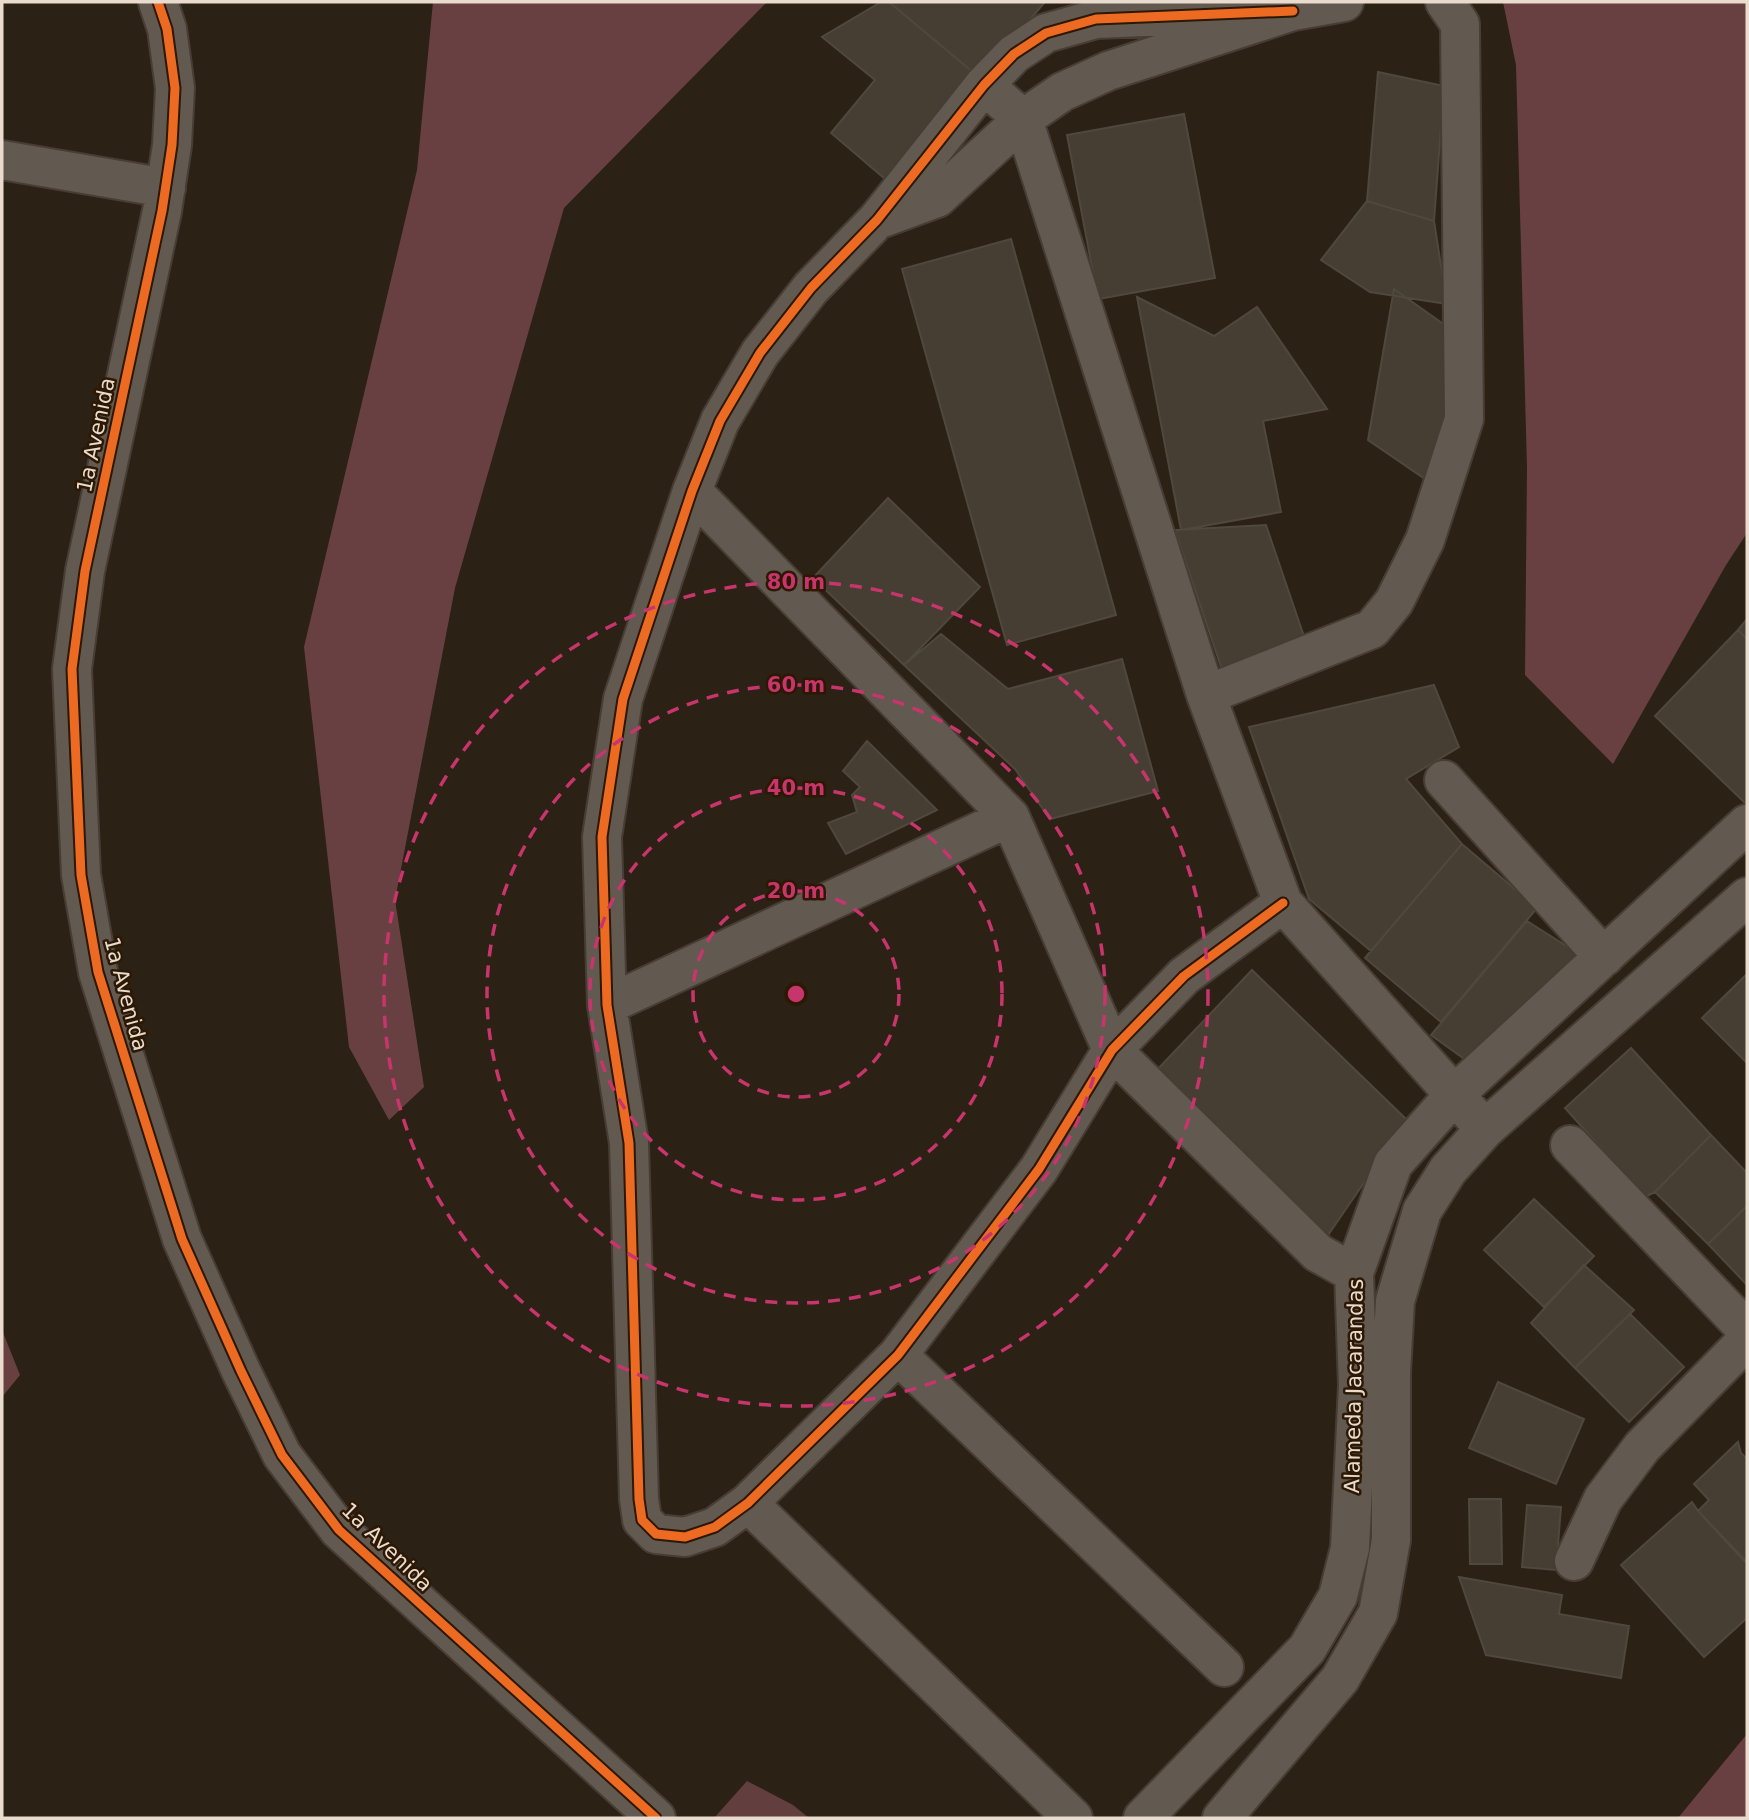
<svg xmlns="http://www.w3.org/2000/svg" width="1749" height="1820" font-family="'DejaVu Sans',sans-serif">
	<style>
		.green { fill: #623e3f }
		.forest { fill: #694042 }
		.building { fill: #463e33; stroke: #4f483c; stroke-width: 2 }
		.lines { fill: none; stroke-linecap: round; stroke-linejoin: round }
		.minor-casing { stroke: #473d34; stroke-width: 42 }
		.minor { stroke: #625950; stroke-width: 38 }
		.cycleway-casing { stroke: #2c1803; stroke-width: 13 }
		.cycleway { stroke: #ed6a23; stroke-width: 9 }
		.ring { fill: none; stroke: #c8356c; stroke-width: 3.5; stroke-dasharray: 12 9 }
		.labels { text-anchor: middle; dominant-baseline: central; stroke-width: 5; stroke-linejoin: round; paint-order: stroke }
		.street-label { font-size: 21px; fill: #e9dbce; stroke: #2c1803 }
		.centre { fill: #c8356c; stroke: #2c1803; stroke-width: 3.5 }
		.ring-label { font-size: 21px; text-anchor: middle; font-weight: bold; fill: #c8356c; stroke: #2c1803; stroke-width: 5; stroke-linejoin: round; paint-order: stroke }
	</style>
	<rect width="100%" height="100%" fill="#2c2115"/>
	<!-- green -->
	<path class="green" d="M747 1781 793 1805 809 1818H714Z"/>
	<!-- forest -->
	<path class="forest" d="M433 2H767L564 208 455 588 395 900 424 1087 389 1120 349 1047 304 647 417 170Z
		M1503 2H1747V533L1726 565 1613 764 1525 675 1527 468 1516 65Z
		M2 1330 20 1375 2 1397Z
		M1747 1734V1818H1678Z"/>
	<!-- building -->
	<path class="building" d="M881 2H889L980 78 891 184 831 133 875 80 822 37Z
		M889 2H1045L980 78Z
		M1378 72 1444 86 1434 221 1367 201Z
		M1184 114 1215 278 1098 299 1067 135Z
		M1367 201 1434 221 1447 304 1370 292 1321 260Z
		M1011 239 1116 615 1007 645 902 269Z
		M1394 289 1463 338 1428 481 1368 440Z
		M1137 297 1214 336 1257 307 1327 409 1263 421 1281 512 1181 530Z
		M888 498 980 587 904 665 813 578Z
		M1266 525 1310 654 1221 667 1175 530Z
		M1747 619V639L1738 630Z
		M1738 630 1747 639V805L1655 716Z
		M941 634 1008 689 1122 659 1158 791 1050 819 1015 769 904 665Z
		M1434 685 1459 747 1406 779 1462 844 1371 951 1309 899 1249 727Z
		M867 741 937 810 846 854 828 823 857 812 852 795 860 787 843 771Z
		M1462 844 1537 908 1441 1022 1365 958Z
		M1527 921 1579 954 1474 1066 1431 1035Z
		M1252 970 1407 1120 1322 1244 1154 1073Z
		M1747 974V1063L1702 1018Z
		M1631 1048 1711 1135 1655 1192 1645 1197 1565 1108Z
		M1711 1135 1747 1173V1206L1708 1244 1655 1192Z
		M1534 1199 1594 1256 1544 1307 1484 1250Z
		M1747 1206V1285L1708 1244Z
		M1584 1265 1634 1310 1575 1368 1531 1323Z
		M1630 1314 1684 1367 1629 1422 1575 1368Z
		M1498 1382 1584 1419 1556 1484 1469 1448Z
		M1738 1442 1741 1453 1747 1459V1562L1698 1511 1709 1500 1694 1484Z
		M1469 1499H1501L1502 1564H1470Z
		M1692 1502 1698 1511 1747 1564V1618L1704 1657 1621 1565Z
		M1527 1505 1561 1507 1556 1570 1522 1567Z
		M1459 1577 1562 1595 1559 1614 1629 1626 1621 1678 1486 1655Z"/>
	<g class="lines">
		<defs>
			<path id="minor" d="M158 2 167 29 175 88 172 145 162 211 85 571 72 669 81 875 98 972 182 1239 241 1371 282 1455 339 1530 656 1818
				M984 85 1023 119 1206 695 1283 903 1485 1129
				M2 160 166 188
				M877 220 937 198 1023 119 1062 92 1108 71 1293 11 1344 2
				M692 491 1010 817 1112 1050 1318 1253 1354 1273
				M1206 695 1372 629 1394 602 1425 540 1464 419 1460 24 1445 2
				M1444 780 1604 957
				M1283 903 1184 976 1112 1050 1039 1169 898 1355 748 1503 715 1527 685 1537 656 1534 642 1520 639 1499 629 1143 607 1005 602 837 623 699 692 491 720 421 760 353 811 288 877 220 984 85 1014 54 1046 33 1096 19 1293 11
				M607 1005 1010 817
				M1570 1145 1747 1330
				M898 1355 1224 1667
				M748 1503 1073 1818
				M1574 1561 1603 1499 1642 1447 1747 1340
				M1143 1818 1307 1649 1338 1596 1350 1548 1358 1385 1354 1273 1393 1164 1455 1094 1747 824
				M1222 1818 1340 1679 1378 1613 1391 1540V1373L1395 1301 1422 1211 1448 1170 1485 1129 1747 897"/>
		</defs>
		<!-- minor casing -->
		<use href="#minor" class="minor-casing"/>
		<!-- minor -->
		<use href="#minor" class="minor"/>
		<defs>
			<path id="cycleway" d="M158 2 167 29 175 88 172 145 162 211 85 571 72 669 81 875 98 972 182 1239 241 1371 282 1455 339 1530 656 1818
				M1283 903 1184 976 1112 1050 1039 1169 898 1355 748 1503 715 1527 685 1537 656 1534 642 1520 639 1499 629 1143 607 1005 602 837 623 699 692 491 720 421 760 353 811 288 877 220 984 85 1014 54 1046 33 1096 19 1293 11"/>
		</defs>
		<!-- cycleway casing -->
		<use href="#cycleway" class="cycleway-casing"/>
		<!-- cycleway -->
		<use href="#cycleway" class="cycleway"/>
	</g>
	<!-- distance rings -->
	<g class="ring">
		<circle cx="796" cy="994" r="103"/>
		<circle cx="796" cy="994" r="206"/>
		<circle cx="796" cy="994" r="309"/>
		<circle cx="796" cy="994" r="412"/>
	</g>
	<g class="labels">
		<!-- street labels -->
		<g class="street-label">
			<text transform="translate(96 435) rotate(-78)">1a Avenida</text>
			<text transform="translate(126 994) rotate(75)">1a Avenida</text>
			<text transform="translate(1354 1386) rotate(-89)">Alameda Jacarandas</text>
			<text transform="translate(387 1547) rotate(44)">1a Avenida</text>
		</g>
	</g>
	<circle cx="796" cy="994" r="10" class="centre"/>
	<g class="ring-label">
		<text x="796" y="589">80 m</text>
		<text x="796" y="692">60 m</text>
		<text x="796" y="795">40 m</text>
		<text x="796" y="898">20 m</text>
	</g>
	<!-- border -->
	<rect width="1749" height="1820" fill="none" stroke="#e9dbce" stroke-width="7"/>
</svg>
